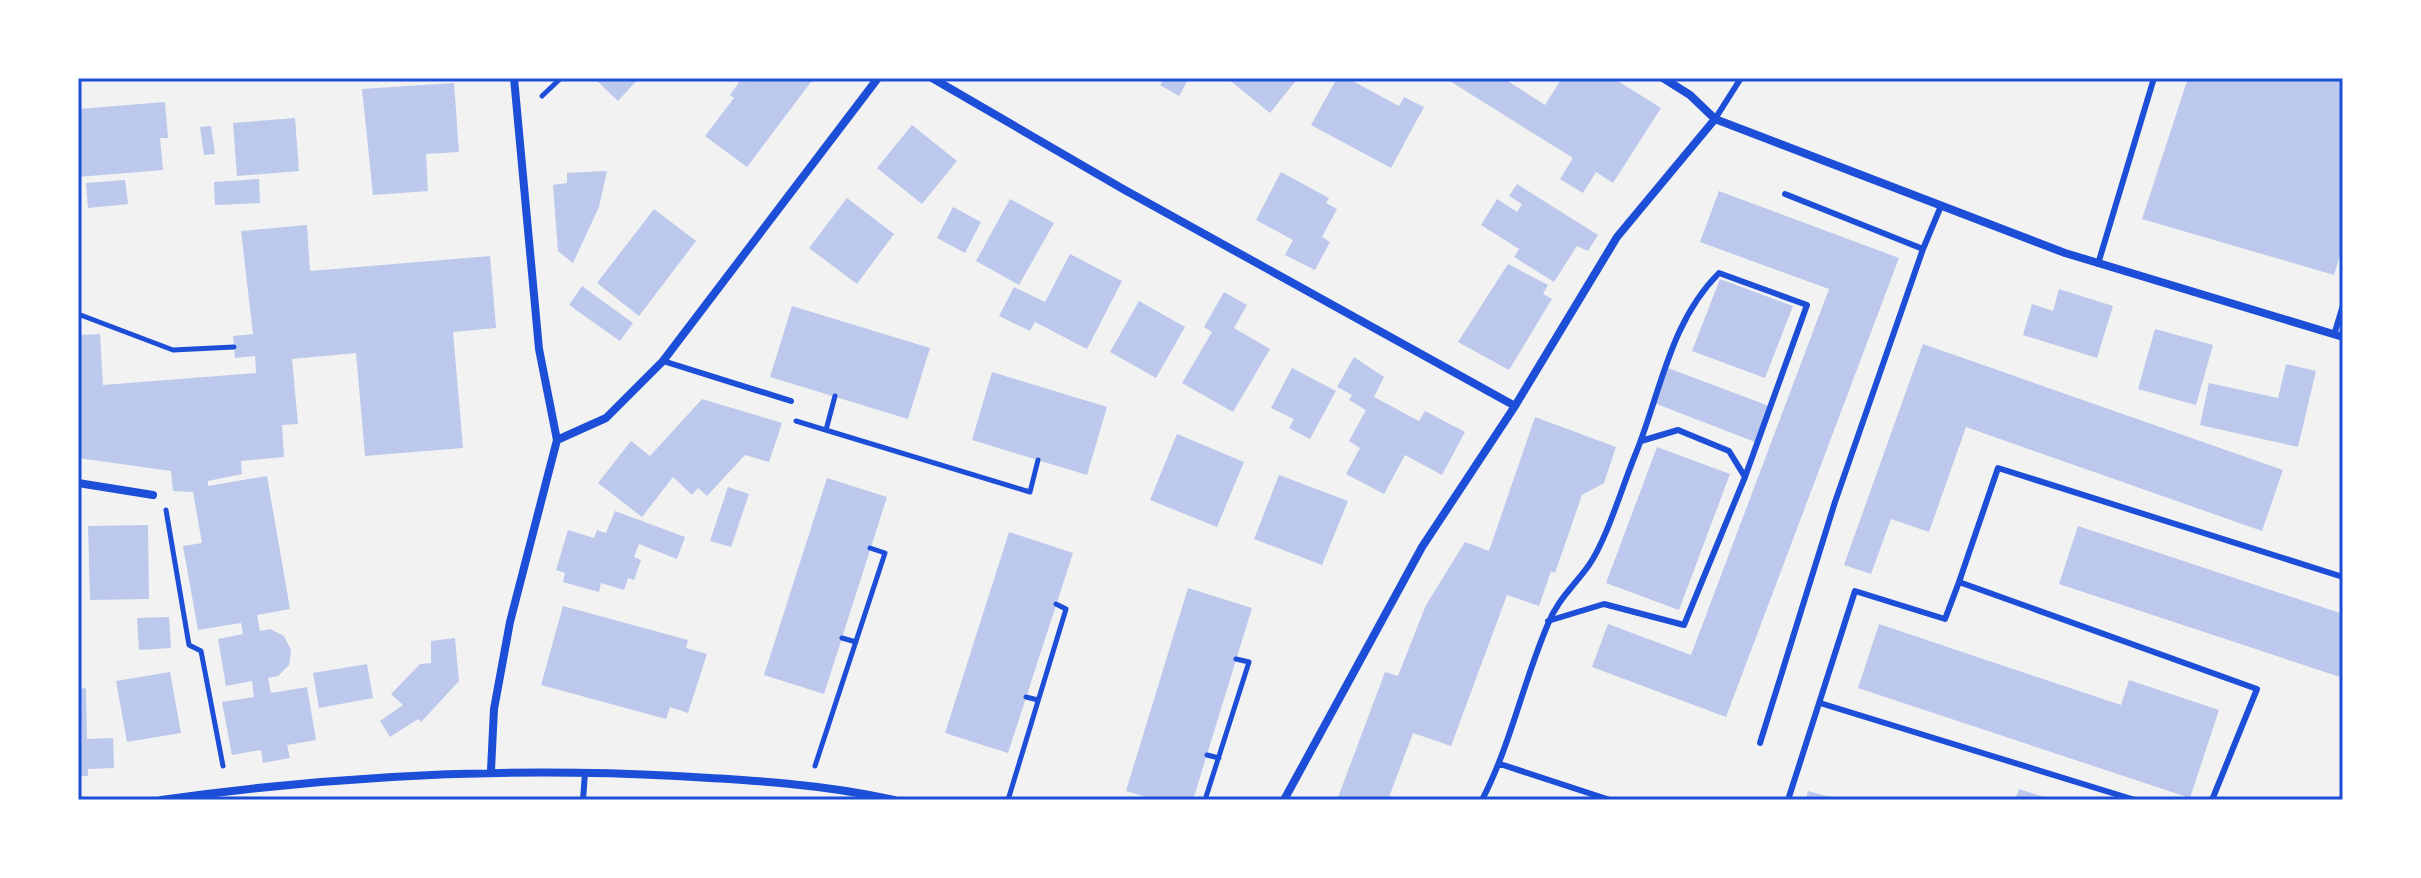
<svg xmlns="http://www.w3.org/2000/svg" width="2421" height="878" font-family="Ubuntu,sans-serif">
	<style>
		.building { fill: #bdc9ec }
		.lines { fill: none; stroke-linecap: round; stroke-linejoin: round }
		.path { stroke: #1d4ed8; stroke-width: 5 }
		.service { stroke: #1d4ed8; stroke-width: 6 }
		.minor { stroke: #1d4ed8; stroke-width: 8 }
		.neatline { fill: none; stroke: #1d4ed8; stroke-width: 3 }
	</style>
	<rect width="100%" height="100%" fill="#f2f2f2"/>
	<!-- building -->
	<path class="building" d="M594 78H639L618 101Z
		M742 78 747 82 750 78H814L747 167 705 136 734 98 730 95Z
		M1165 78H1183L1188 80 1179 96 1160 85Z
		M1227 78H1298L1270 113Z
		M1337 78H1347L1399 106 1404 97 1424 107 1391 168 1311 125Z
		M1445 78H1503L1545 105 1562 78H1613L1661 108 1613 183 1596 172 1583 193 1560 179 1573 158Z
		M2188 78H2343V245L2334 275 2142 219Z
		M454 83 459 152 426 154 428 191 373 195 362 89Z
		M165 102 168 138H160L163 170 78 177V109Z
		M295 118 299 171 237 176 233 123Z
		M912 125 957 161 922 204 877 168Z
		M211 126 215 154 204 155 200 127Z
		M607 171 599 207 573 263 558 251 553 185 567 183V173Z
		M1281 172 1329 198 1326 203 1337 209 1322 237 1330 242 1315 270 1285 255 1293 240 1256 220Z
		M259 179 260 203 215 205 214 182Z
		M125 180 128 204 88 208 86 183Z
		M1517 184 1598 235 1588 251 1577 246 1554 282 1514 257 1519 249 1481 225 1497 199 1517 212 1522 204 1509 196Z
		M1719 191 1899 258 1726 717 1592 667 1608 624 1691 655 1829 289 1700 242Z
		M847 198 894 234 857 284 809 248Z
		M1010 199 1054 223 1019 285 976 261Z
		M953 207 981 222 965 253 937 238Z
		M654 209 696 241 639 316 597 283Z
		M307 225 310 271 490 256 496 328 453 332 463 448 365 456 356 353 292 359 298 424 282 425 284 457 241 461 242 474 208 481V486L267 476 290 609 257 615 260 631 270 629 284 636 291 650 289 665 278 676 268 678 271 693 307 687 316 740 287 745 290 758 263 763 261 750 232 755 222 702 254 697 252 681 226 686 218 639 243 634 241 623 198 630 183 546 202 543 193 492 173 491 171 471 78 458V335L100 334 103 385 256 373 255 356 235 358 233 336 253 334 241 231Z
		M1070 254 1122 281 1087 349 1035 322 1030 331 999 316 1014 287 1045 302Z
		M1508 264 1548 285 1543 294 1552 299 1509 370 1458 342Z
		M1720 279 1793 306 1765 378 1692 351Z
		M582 286 633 323 620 341 569 305Z
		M2059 289 2113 306 2097 358 2023 335 2032 304 2053 311Z
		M1224 292 1247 305 1234 328 1270 349 1233 412 1182 383 1212 332 1204 327Z
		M1139 301 1185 327 1156 378 1110 352Z
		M792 306 930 348 908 419 770 377Z
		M2155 329 2213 345 2196 405 2138 389Z
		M1923 344 2283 470 2262 531 1966 427 1929 532 1891 519 1871 574 1844 565Z
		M1354 357 1384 377 1374 397 1419 421 1425 411 1465 432 1442 475 1405 455 1384 494 1346 474 1360 448 1349 441 1366 410 1349 400 1352 395 1337 387Z
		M2286 364 2316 371 2298 447 2200 425 2209 383 2278 398Z
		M1292 368 1336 391 1310 439 1289 428 1294 419 1271 408Z
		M1668 368 1769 406 1755 442 1654 403Z
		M992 372 1107 407 1087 475 972 440Z
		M702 399 782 423 769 462 745 455 707 496 698 488 692 495 673 477 642 517 598 483 631 441 650 456Z
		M1535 417 1616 447 1604 483 1582 495 1555 573 1551 571 1539 606 1507 595 1451 746 1413 733 1388 800H1337L1385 672 1398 676 1426 605 1465 542 1489 551Z
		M1177 434 1244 462 1217 527 1150 500Z
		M1657 447 1730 474 1679 610 1606 583Z
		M1279 475 1348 501 1322 565 1254 539Z
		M827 478 887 497 824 694 764 675Z
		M728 487 749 494 731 547 710 541Z
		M615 511 685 537 677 559 639 544 634 557 641 560 634 580 628 578 624 590 601 583 599 592 563 582 565 573 556 570 568 530 594 538 597 530 606 533Z
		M148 525 149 599 90 600 88 526Z
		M2078 526 2343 614V678L2059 584Z
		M1009 532 1073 553 1008 753 945 733Z
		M1188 588 1252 608 1193 800H1157L1126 791Z
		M563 606 688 640 686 648 707 654 688 713 670 707 666 719 541 685Z
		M169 617 171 648 139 650 137 618Z
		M1879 624 2121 705 2129 680 2219 710 2190 798 1858 688Z
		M455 638 459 681 421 722 418 719 390 737 380 721 403 705 391 694 420 664 431 663V641Z
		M367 664 373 698 319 708 313 673Z
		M170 672 181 733 127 742 116 681Z
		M86 688 87 739 113 738 114 768 88 769V776H78V689Z
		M2019 789 2050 799V800H2015Z
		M1808 791 1837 799V800H1806Z"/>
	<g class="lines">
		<!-- path -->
		<path class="path" d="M542 96 561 78
			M78 314 173 350 234 347
			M796 421 1030 492 1038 460
			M826 430 835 396
			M166 510 189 645 201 651 223 766
			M842 638 856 642
			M1026 697 1038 700
			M1207 755 1219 758
			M815 766 885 553 870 548
			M1008 800 1066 609 1056 604
			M1205 800 1249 662 1236 659"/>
		<!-- service -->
		<path class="service" d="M1715 119 1741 78
			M1923 249 1941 206
			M2098 264 2154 78
			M2334 335 2343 305
			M663 361 791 401
			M1641 441 1678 430 1729 451 1745 477
			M1959 582 1998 468 2343 577
			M1820 703 2135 800
			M1760 743 1835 502 1923 249 1785 194
			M1500 764 1610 800
			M583 800 585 773
			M1482 800C1511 744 1523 682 1548 624 1557 600 1575 585 1589 565 1607 539 1623 484 1636 453 1661 391 1670 322 1719 273L1807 305 1745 477 1684 625 1604 604 1548 621
			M1788 800 1855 591 1945 619 1959 582 2257 689 2212 800"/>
		<!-- minor -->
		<path class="minor" d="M932 78 1123 189 1515 406
			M1663 78 1690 95 1715 119 2065 253 2343 337
			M557 440 606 418 663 361 878 78
			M78 483 153 495
			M491 770 494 709 510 622 557 440 539 349 514 78
			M161 800C331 776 505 767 676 776 750 780 822 784 894 800
			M1284 800 1422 547 1515 406 1617 237 1715 119"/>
	</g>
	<!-- border -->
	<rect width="2421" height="878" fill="none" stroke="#ffffff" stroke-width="160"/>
	<rect x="80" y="80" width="2261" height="718" class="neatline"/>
</svg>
